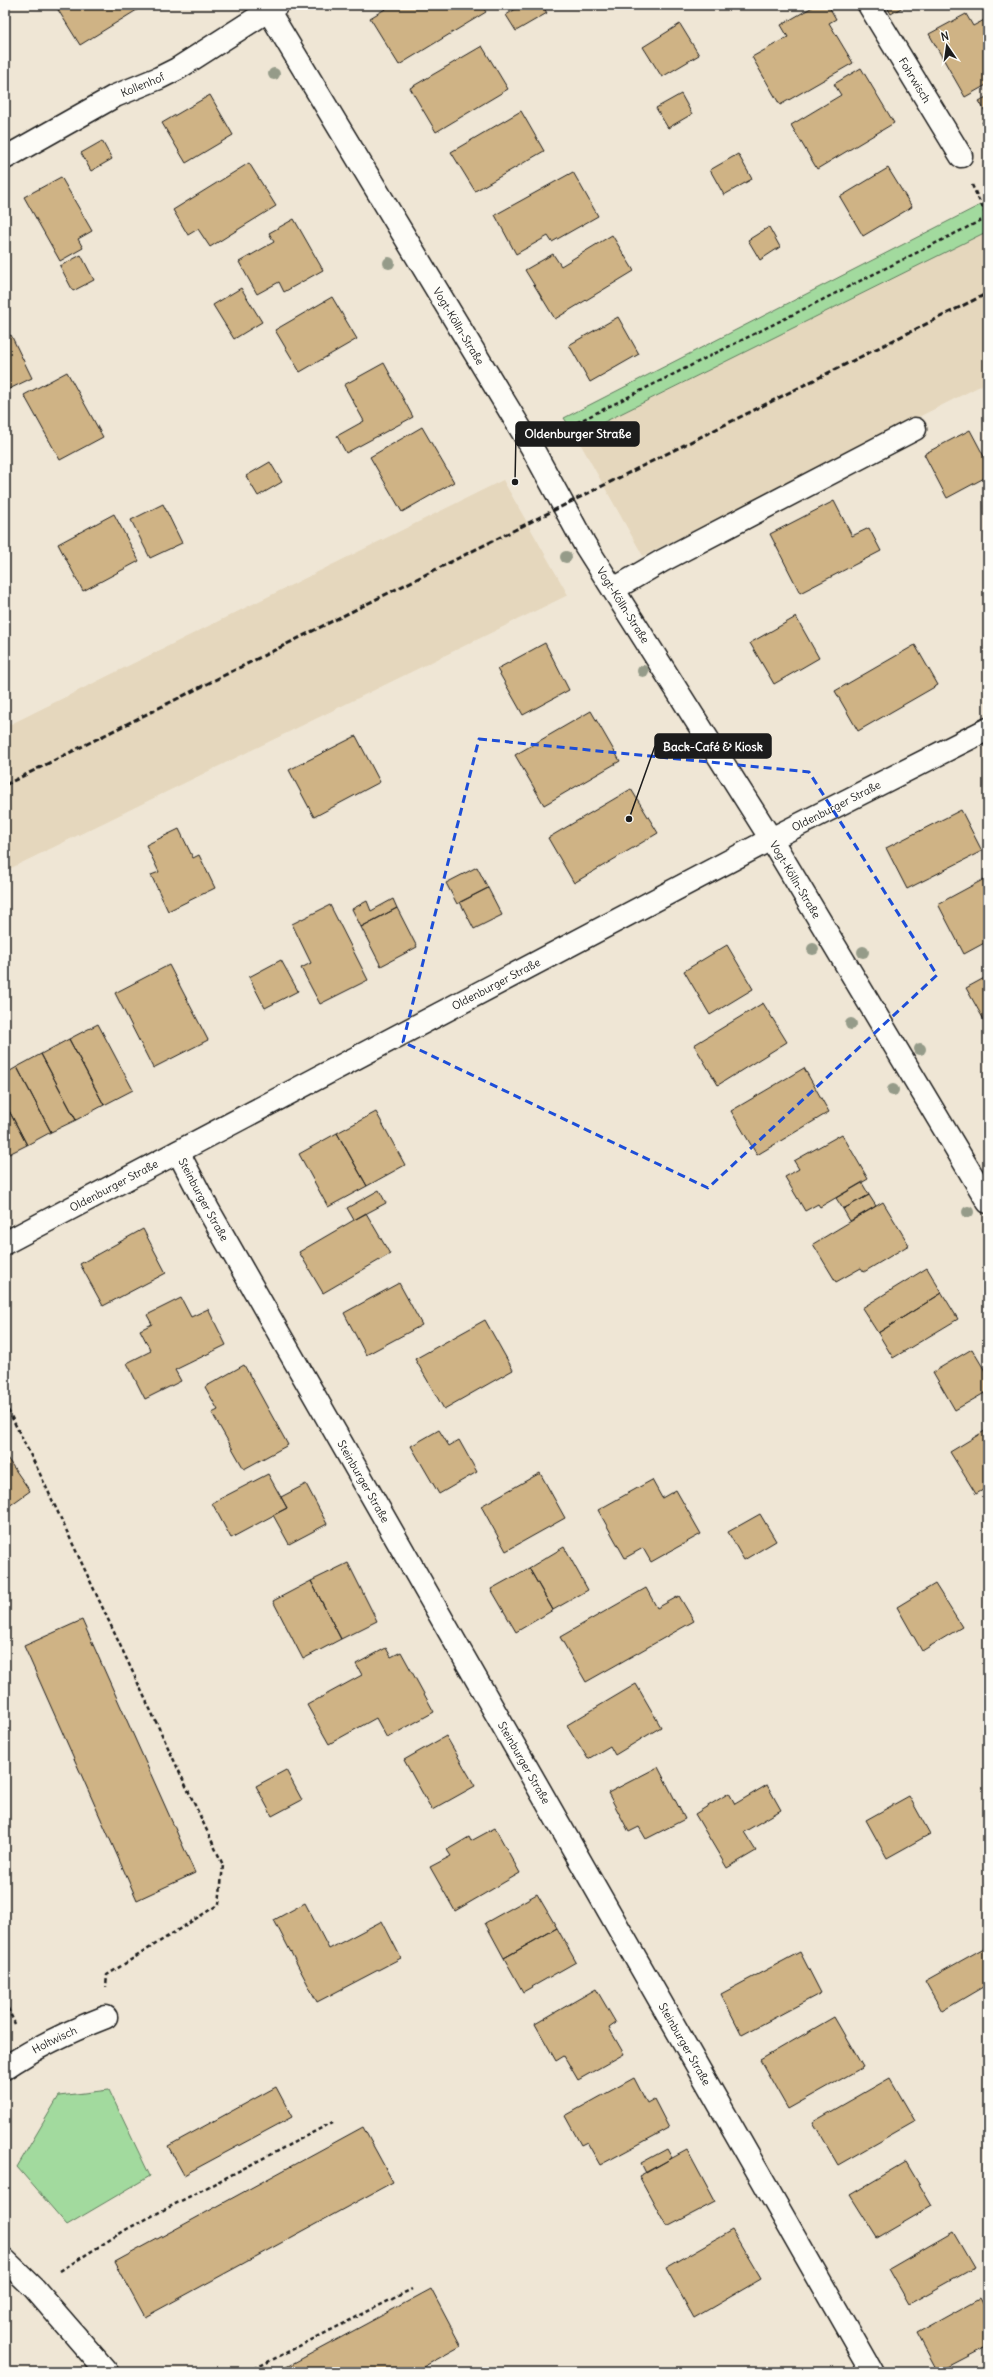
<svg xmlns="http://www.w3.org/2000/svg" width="993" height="2377" font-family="Delius,sans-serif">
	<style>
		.built { fill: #e5d7bd }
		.green { fill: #a2da9e; stroke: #5f7b5d }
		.building { fill: #cfb385; stroke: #1c1c1c }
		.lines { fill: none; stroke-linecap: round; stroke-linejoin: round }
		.minor-casing { stroke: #1c1c1c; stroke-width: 25 }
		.path { stroke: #1c1c1c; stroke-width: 2.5; stroke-dasharray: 4 3; stroke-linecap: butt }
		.minor { stroke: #fdfcf7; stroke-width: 22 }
		.rail { stroke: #1c1c1c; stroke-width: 3; stroke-dasharray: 6 3; stroke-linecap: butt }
		.tree { fill: #959b89 }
		.marked { fill: none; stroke: #1d4ed8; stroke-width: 3; stroke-dasharray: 8 5; stroke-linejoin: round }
		.labels { text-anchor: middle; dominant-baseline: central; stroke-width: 4; stroke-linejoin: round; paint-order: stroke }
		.street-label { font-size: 11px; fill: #1c1c1c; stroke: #fdfcf7 }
		.leader { fill: none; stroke: #1c1c1c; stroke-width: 1.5 }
		.callout-dot { fill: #1c1c1c; stroke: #fdfcf7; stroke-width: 1.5 }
		.callout { fill: #1c1c1c; stroke: #1c1c1c; stroke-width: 1.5 }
		.callout-label { font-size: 12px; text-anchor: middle; font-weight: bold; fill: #fff }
	</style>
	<rect width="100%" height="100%" fill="#efe6d5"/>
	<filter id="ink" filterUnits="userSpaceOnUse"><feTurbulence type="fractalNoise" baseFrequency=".025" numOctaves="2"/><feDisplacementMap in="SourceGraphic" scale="8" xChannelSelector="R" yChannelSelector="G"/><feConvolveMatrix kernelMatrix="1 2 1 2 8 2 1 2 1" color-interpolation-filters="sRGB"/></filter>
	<g filter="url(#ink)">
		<!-- built -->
		<path class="built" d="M988 231V382L643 556 576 436Z
			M503 480 568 595 5 871V727Z"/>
		<!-- green -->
		<path class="green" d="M988 201V231L576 436 564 418Z
			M109 2090 150 2176 67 2225 17 2167 59 2096Z"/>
		<!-- building -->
		<path class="building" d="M55 5H145L80 45Z
			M392 5H481L486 12 399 65 370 18Z
			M522 5H542L547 13 516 31 506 15Z
			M816 5H828L836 19 829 23 853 63 780 105 752 57 788 37 781 25Z
			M886 5H906L891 14Z
			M966 14 973 26 988 18V84L965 97 929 34Z
			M680 24 699 55 662 77 643 47Z
			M482 46 508 89 436 132 410 88Z
			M861 68 894 123 817 169 791 125 841 95 834 84Z
			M681 94 692 114 668 128 656 108Z
			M210 95 233 135 186 163 162 123Z
			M988 96V116L979 101Z
			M521 111 544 151 475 191 451 152Z
			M988 119V133L982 122Z
			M102 141 112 159 91 171 81 153Z
			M738 154 752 179 724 195 710 170Z
			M249 163 276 206 210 247 198 229 188 235 173 210Z
			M888 168 912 207 863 236 840 197Z
			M573 172 598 216 552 242 548 236 516 254 495 215Z
			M61 177 92 231 78 239 83 248 60 261 24 197Z
			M294 219 323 270 284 292 279 282 257 294 239 262 274 242 269 233Z
			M769 227 780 247 760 260 748 240Z
			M612 235 634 271 555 319 525 270 553 254 561 266Z
			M81 255 94 280 73 291 60 266Z
			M241 288 262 322 234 339 213 305Z
			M332 297 357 339 300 372 275 330Z
			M618 317 639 354 590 382 569 345Z
			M11 335 32 378 5 391V338Z
			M384 363 413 417 346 453 337 436 364 421 344 385Z
			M67 372 103 437 60 460 24 395Z
			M422 427 454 482 402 512 370 457Z
			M970 430 988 464V476L947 498 924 454Z
			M270 462 282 482 258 496 246 476Z
			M834 501 852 536 869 528 881 551 800 593 770 534Z
			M163 504 182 543 150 558 131 520Z
			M114 514 139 561 83 591 58 544Z
			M796 617 819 658 774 684 750 643Z
			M545 643 569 690 523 715 497 669Z
			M915 645 938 685 858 731 835 691Z
			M591 711 620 761 544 805 515 755Z
			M356 736 380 782 314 817 289 770Z
			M631 789 658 833 574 883 548 838Z
			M961 810 982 851 907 889 886 848Z
			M179 829 193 858 199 855 215 888 168 911 151 875 159 872 146 845Z
			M477 867 488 888 457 904 446 883Z
			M988 877V941L964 954 938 904Z
			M488 888 502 915 474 929 460 902Z
			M393 899 397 908 361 927 352 909 367 901 371 911Z
			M330 905 368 980 320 1004 301 968 311 963 292 924Z
			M397 908 417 947 381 966 361 927Z
			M727 945 753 989 710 1015 684 971Z
			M281 960 298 991 265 1008 249 977Z
			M169 965 208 1040 153 1068 115 993Z
			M988 976V1027L966 988Z
			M763 1003 787 1042 718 1085 694 1045Z
			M98 1024 133 1090 104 1105 69 1039Z
			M69 1039 104 1105 76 1120 41 1054Z
			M41 1054 76 1120 51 1132 17 1067Z
			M17 1067 51 1132 27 1145 5 1103V1074Z
			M804 1068 829 1112 757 1155 731 1111Z
			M5 1103 27 1145 5 1156Z
			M376 1112 405 1165 367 1186 337 1133Z
			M337 1133 367 1186 328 1207 299 1154Z
			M842 1134 868 1179 820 1207 818 1204 805 1211 785 1177 799 1169 794 1161Z
			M862 1183 869 1195 843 1209 836 1198Z
			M379 1190 386 1203 354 1220 347 1208Z
			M869 1195 876 1206 850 1221 843 1209Z
			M883 1202 909 1245 864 1272 861 1268 836 1282 813 1244Z
			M366 1213 390 1254 323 1293 299 1252Z
			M143 1229 166 1273 103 1306 80 1264Z
			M927 1268 942 1293 878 1333 862 1308Z
			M399 1283 422 1325 366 1355 344 1313Z
			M942 1293 958 1319 893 1358 878 1333Z
			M181 1298 191 1317 208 1309 226 1345 175 1370 181 1381 145 1399 127 1363 151 1351 140 1330 152 1324 147 1315Z
			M485 1320 513 1370 444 1409 415 1359Z
			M972 1349 988 1376V1391L955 1410 933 1372Z
			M244 1365 288 1445 244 1469 212 1413 218 1410 205 1387Z
			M988 1429V1487L976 1494 950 1452Z
			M439 1430 449 1446 459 1440 477 1472 439 1494 411 1446Z
			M5 1455 30 1491 5 1509Z
			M540 1473 565 1518 506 1551 481 1506Z
			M268 1474 287 1508 231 1538 212 1503Z
			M652 1480 662 1498 676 1490 701 1534 651 1562 643 1548 625 1558 598 1510Z
			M306 1484 327 1524 289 1544 273 1515 287 1508 281 1497Z
			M760 1514 776 1541 744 1560 728 1532Z
			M564 1547 588 1590 553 1610 529 1568Z
			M348 1563 377 1621 341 1639 311 1581Z
			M529 1568 553 1610 516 1632 491 1589Z
			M311 1581 341 1639 303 1659 273 1601Z
			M935 1584 962 1627 922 1651 897 1607Z
			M646 1588 657 1608 679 1596 694 1621 586 1682 560 1637Z
			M82 1620 195 1873 137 1900 24 1646Z
			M386 1648 391 1657 401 1652 434 1712 387 1738 376 1718 329 1744 307 1705 362 1675 356 1664Z
			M636 1684 661 1727 615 1755 610 1746 588 1759 567 1725Z
			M446 1736 475 1786 432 1810 404 1760Z
			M658 1767 685 1819 646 1839 639 1827 629 1832 608 1793Z
			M286 1770 302 1800 272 1816 256 1786Z
			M767 1785 781 1810 744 1832 756 1851 727 1868 695 1814 729 1793 735 1804Z
			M909 1796 930 1834 887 1858 866 1820Z
			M495 1828 520 1873 455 1911 430 1867 451 1856 447 1850 469 1837 471 1841Z
			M537 1894 557 1928 504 1958 485 1923Z
			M305 1903 329 1949 382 1921 401 1958 317 2002 274 1920Z
			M557 1928 576 1962 523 1992 504 1958Z
			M984 1948 988 1955V1984L942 2011 925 1981Z
			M800 1952 821 1993 742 2035 721 1994Z
			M596 1989 616 2023 609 2028 624 2054 578 2080 564 2056 556 2061 535 2024Z
			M834 2017 863 2067 788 2109 760 2060Z
			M634 2078 647 2103 654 2099 669 2128 600 2165 587 2142 581 2145 565 2116Z
			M890 2078 915 2121 838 2165 813 2122Z
			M276 2087 292 2117 184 2175 168 2146Z
			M363 2127 393 2182 145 2317 115 2262Z
			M667 2149 672 2158 646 2173 641 2163Z
			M687 2150 715 2202 667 2227 639 2176Z
			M906 2162 932 2206 877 2238 850 2195Z
			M732 2230 761 2279 694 2318 666 2268Z
			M953 2232 974 2268 909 2304 889 2269Z
			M431 2289 461 2346 414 2372H277Z
			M980 2298 988 2313V2346L938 2372 917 2333Z"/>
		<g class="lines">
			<defs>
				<g id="minor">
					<path id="s1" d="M265 5 531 446 585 545 771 839 988 1202"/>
					<path id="s2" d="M869 5 961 156"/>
					<path id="s3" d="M5 158 115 96 159 78 177 69 277 5"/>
					<path d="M614 589 662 561 915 429"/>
					<path id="s4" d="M178 1152 209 1211 872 2372"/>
					<path id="s5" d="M5 1243 771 839 988 729"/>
					<path id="s6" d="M5 2068C37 2046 70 2031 106 2017"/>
					<path d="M5 2260 34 2288 107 2372"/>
				</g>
			</defs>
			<!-- minor casing -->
			<use href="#minor" class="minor-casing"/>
			<!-- path -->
			<path class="path" d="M972 185 987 217
				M558 432 988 217
				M5 1404 40 1474 223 1865 219 1904 107 1975 106 1987
				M5 2002 15 2024
				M60 2271 127 2229 333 2122
				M248 2372 412 2289"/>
			<!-- minor -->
			<use href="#minor" class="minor"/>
			<!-- rail -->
			<path class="rail" d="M5 785 988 293"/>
		</g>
		<!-- trees -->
		<g class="tree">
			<circle cx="274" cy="74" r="6"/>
			<circle cx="389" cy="263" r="6"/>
			<circle cx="566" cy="557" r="6"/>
			<circle cx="643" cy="671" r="6"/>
			<circle cx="813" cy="949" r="6"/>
			<circle cx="863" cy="952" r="6"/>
			<circle cx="851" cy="1024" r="6"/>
			<circle cx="920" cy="1049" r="6"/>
			<circle cx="893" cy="1090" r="6"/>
			<circle cx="968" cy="1212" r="6"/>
		</g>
	</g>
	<!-- marked area -->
	<path class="marked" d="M479 739 809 772 937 975 708 1188 403 1042Z"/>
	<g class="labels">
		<!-- street labels -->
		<g class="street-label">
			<text stroke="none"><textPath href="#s2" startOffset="88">Fohrwisch</textPath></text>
			<text stroke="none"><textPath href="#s3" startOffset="156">Kollenhof</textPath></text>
			<text stroke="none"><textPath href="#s1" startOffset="375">Vogt-Kölln-Straße</textPath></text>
			<text stroke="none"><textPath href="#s1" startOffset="699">Vogt-Kölln-Straße</textPath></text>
			<text stroke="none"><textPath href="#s5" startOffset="939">Oldenburger Straße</textPath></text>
			<text stroke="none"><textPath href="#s1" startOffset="1023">Vogt-Kölln-Straße</textPath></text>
			<text stroke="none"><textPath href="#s5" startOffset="555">Oldenburger Straße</textPath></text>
			<text stroke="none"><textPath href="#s5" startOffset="123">Oldenburger Straße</textPath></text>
			<text stroke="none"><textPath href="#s4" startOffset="54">Steinburger Straße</textPath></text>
			<text stroke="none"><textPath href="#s4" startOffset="378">Steinburger Straße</textPath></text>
			<text stroke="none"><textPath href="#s4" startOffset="702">Steinburger Straße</textPath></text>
			<text stroke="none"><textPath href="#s6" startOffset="57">Holtwisch</textPath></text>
			<text stroke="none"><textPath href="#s4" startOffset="1026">Steinburger Straße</textPath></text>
		</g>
	</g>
	<!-- callouts -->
	<path class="leader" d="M515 482L516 434M629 819L655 746"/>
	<g class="callout-dot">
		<circle cx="515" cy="482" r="4"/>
		<circle cx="629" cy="819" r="4"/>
	</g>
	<g class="callout">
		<rect x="516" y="422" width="123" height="24" rx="4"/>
		<rect x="655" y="734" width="116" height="24" rx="4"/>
	</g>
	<g class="callout-label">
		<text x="578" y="438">Oldenburger Straße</text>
		<text x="713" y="751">Back-Café &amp; Kiosk</text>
	</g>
	<!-- margin -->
	<rect width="993" height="2377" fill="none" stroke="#fdfcf7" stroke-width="20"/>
	<rect x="10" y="10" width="973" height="2357" fill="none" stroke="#1c1c1c" stroke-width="1.5" filter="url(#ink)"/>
	<!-- north arrow -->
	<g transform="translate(947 46) rotate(347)" stroke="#fdfcf7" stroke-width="3" paint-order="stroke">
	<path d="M0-3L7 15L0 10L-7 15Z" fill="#1c1c1c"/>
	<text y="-6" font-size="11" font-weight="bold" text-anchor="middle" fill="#1c1c1c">N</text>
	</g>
</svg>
